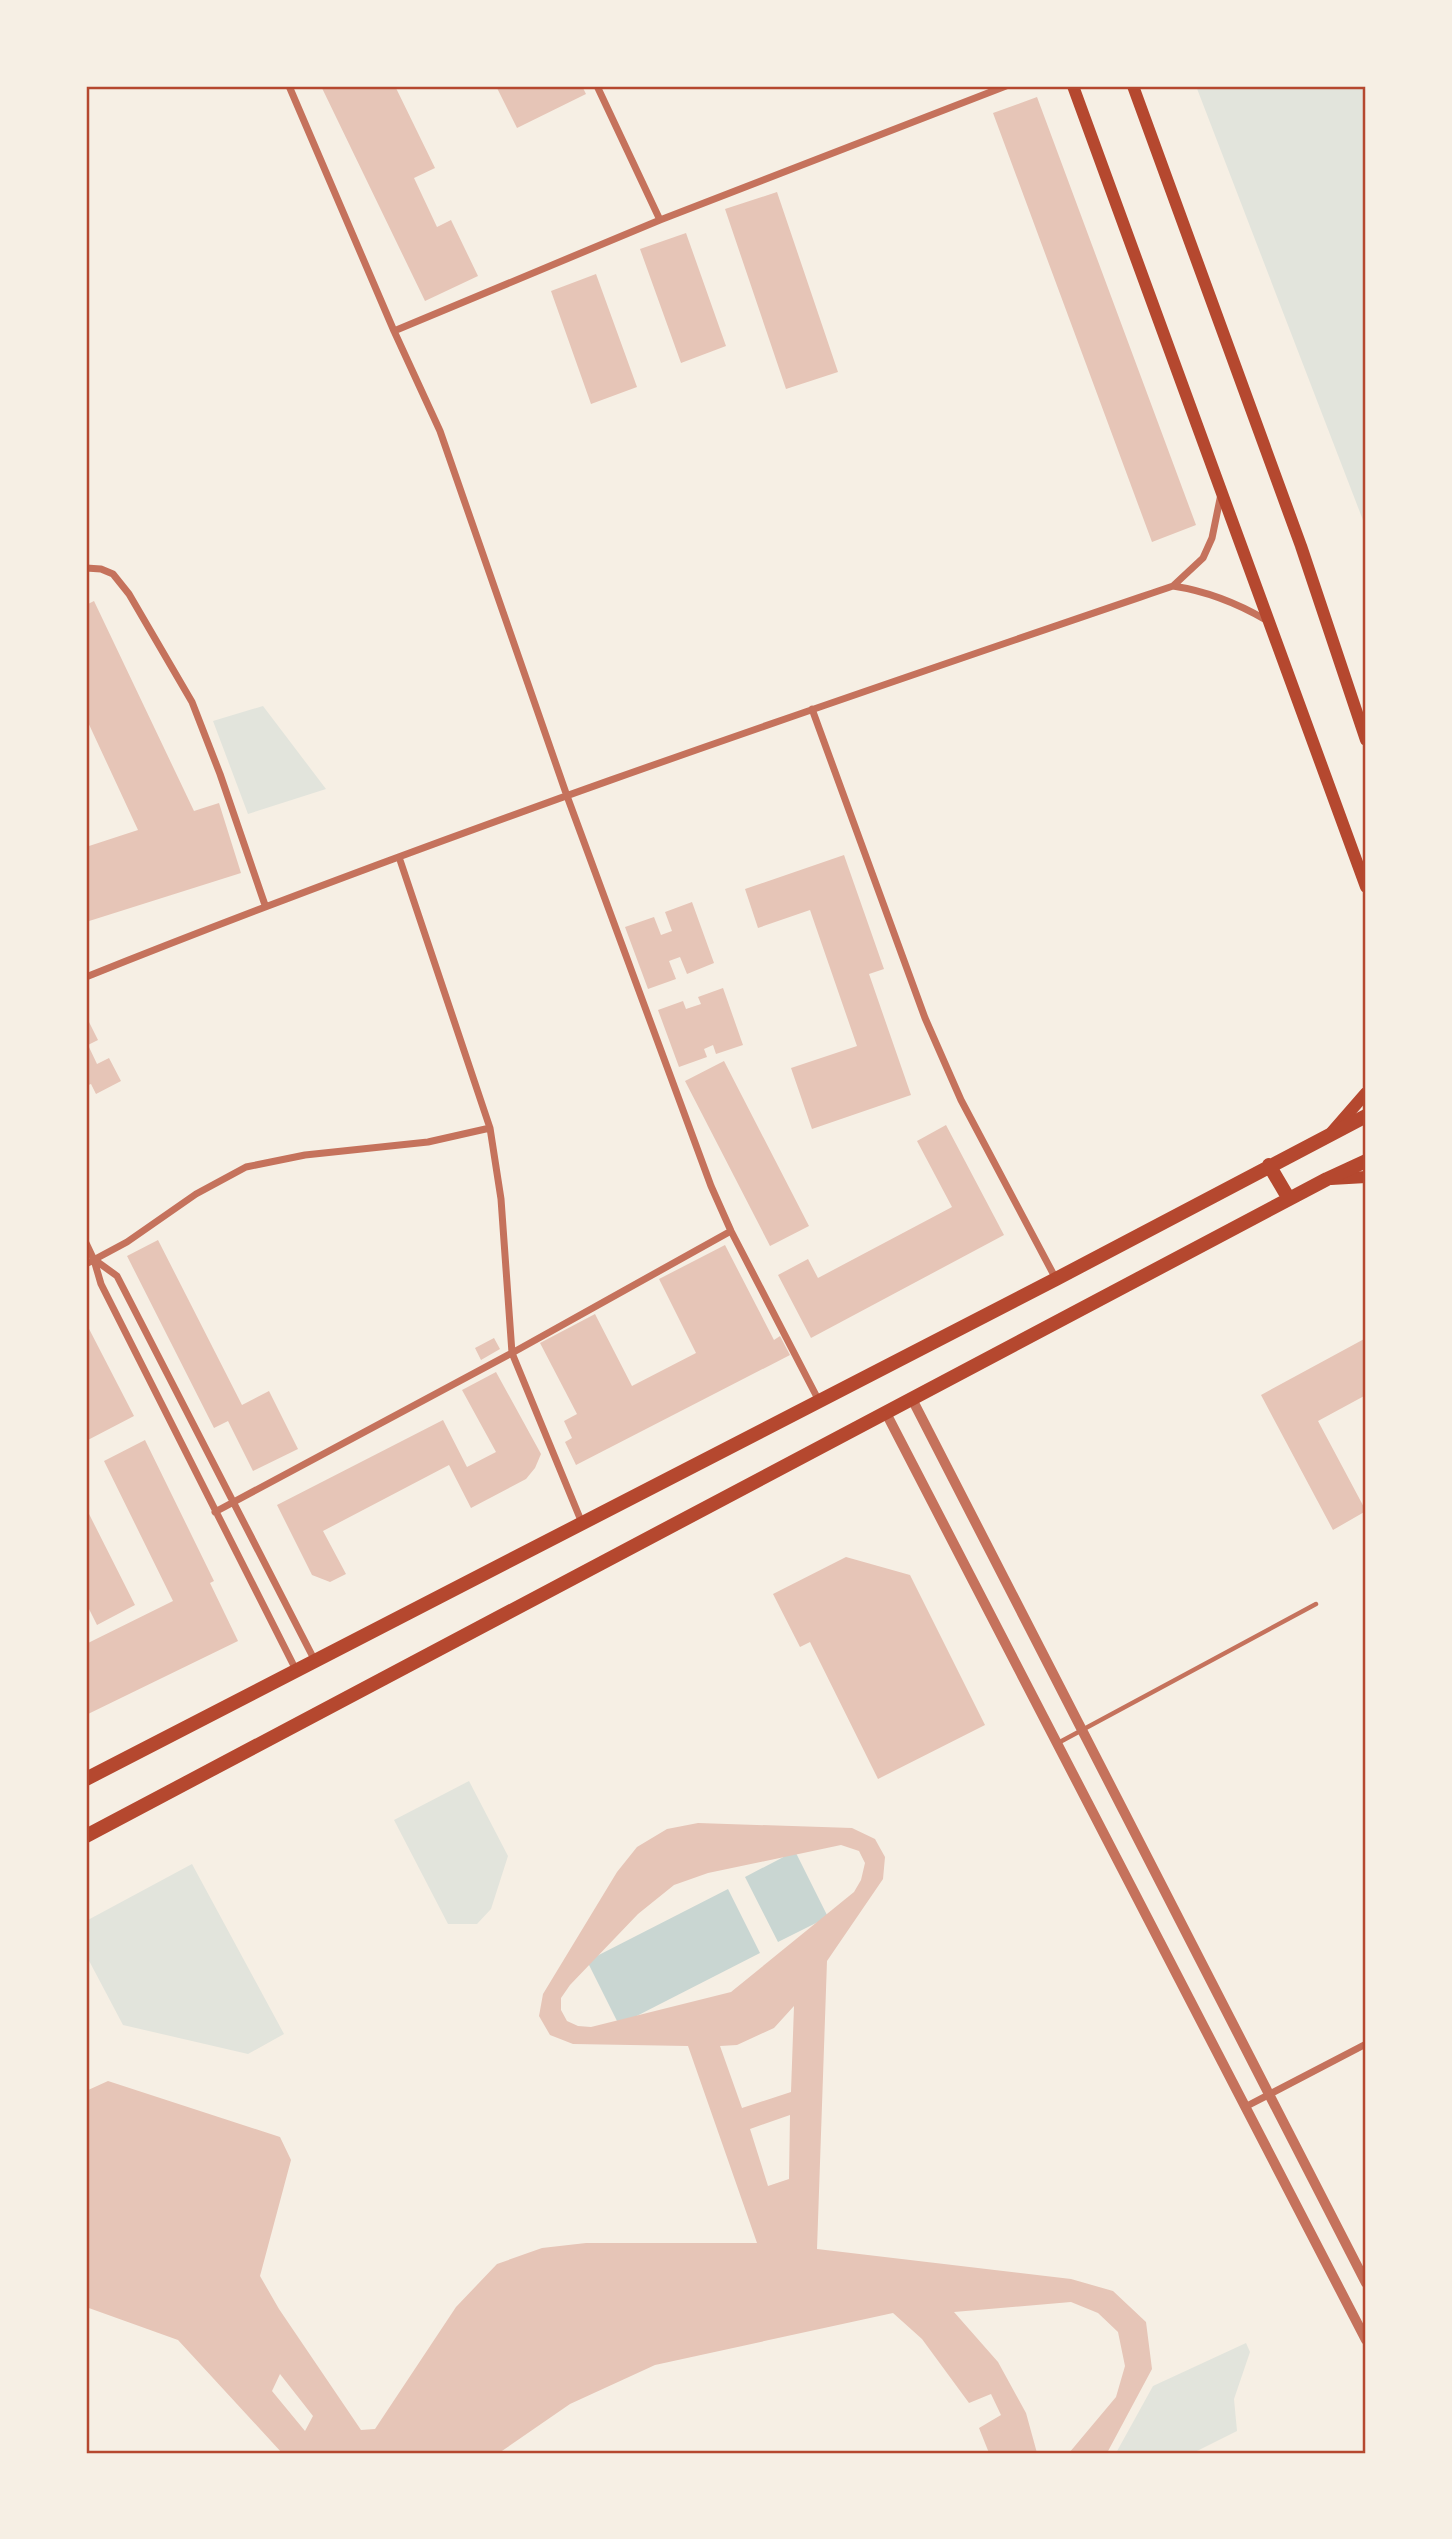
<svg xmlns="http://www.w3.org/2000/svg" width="1452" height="2539" font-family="Ubuntu,sans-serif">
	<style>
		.green { fill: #e2e4dc }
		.water { fill: #c9d6d2 }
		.building { fill: #e6c5b7; fill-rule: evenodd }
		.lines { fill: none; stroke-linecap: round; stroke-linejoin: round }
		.service { stroke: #c5725c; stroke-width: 4.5 }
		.minor { stroke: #c5725c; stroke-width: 7 }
		.tertiary { stroke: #c5725c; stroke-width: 10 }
		.secondary { stroke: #b5482f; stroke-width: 12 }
		.primary { stroke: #b5482f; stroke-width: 14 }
		.neatline { fill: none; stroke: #b5482f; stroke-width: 2.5 }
	</style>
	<rect width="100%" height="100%" fill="#f6efe4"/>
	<!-- green -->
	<path class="green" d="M1196 86H1366V528Z
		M263 706 326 789 248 814 213 721Z
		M469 1781 508 1856 491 1909 477 1924H448L394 1820Z
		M192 1864 284 2034 248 2054 123 2025 86 1955V1921Z
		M1246 2343 1250 2352 1234 2399 1237 2431 1193 2453H1116L1153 2386Z"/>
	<!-- water -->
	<path class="water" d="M795 1851 828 1917 778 1942 745 1877Z
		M728 1889 760 1953 619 2025 587 1961Z"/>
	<!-- building -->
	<path class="building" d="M321 86H395L435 168 414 178 437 227 451 220 478 276 425 301Z
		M496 86H582L586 94 517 128Z
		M1037 97 1196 525 1152 542 993 113Z
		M777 192 838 372 786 389 725 209Z
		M686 233 726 346 681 363 640 249Z
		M596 274 637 387 591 404 551 291Z
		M94 601 194 811 219 803 241 873 86 922V847L138 830 86 718V605Z
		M844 855 884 969 869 974 911 1095 812 1129 791 1068 857 1046 810 910 758 928 745 889Z
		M692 902 714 963 687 974 680 957 669 961 676 979 648 989 625 927 654 917 661 935 672 931 665 912Z
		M723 988 743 1045 716 1054 713 1045 704 1049 707 1057 679 1067 658 1010 683 1001 686 1009 701 1004 698 997Z
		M88 1020 98 1040 88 1045 97 1064 109 1058 121 1081 96 1094 91 1084 86 1086V1022Z
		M724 1061 809 1226 770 1246 685 1081Z
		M946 1125 1004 1235 811 1338 778 1275 808 1259 818 1278 952 1207 917 1141Z
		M158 1240 242 1405 269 1391 298 1449 253 1471 228 1421 214 1428 127 1256Z
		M725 1245 774 1340 780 1336 790 1355 576 1465 565 1442 572 1438 564 1421 577 1414 540 1343 595 1314 632 1386 696 1353 659 1279Z
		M86 1323 134 1416 86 1441Z
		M494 1338 500 1349 481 1360 475 1348Z
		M1366 1338V1395L1318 1421 1366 1511 1333 1530 1261 1395Z
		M496 1372 541 1454 535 1468 526 1479 471 1508 449 1465 323 1531 346 1574 330 1582 312 1575 277 1505 443 1420 467 1467 496 1452 462 1390Z
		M145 1440 214 1581 210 1583 238 1641 86 1715V1644L173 1601 104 1461Z
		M86 1508 135 1605 97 1625 86 1603Z
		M846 1557 910 1575 985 1725 878 1779 810 1642 800 1647 773 1594Z
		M698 1823 852 1828 875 1839 885 1857 883 1879 827 1961 817 2249 1071 2279 1113 2291 1146 2322 1152 2369 1107 2453H1069L1116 2397 1125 2366 1118 2332 1098 2313 1071 2302 954 2312 998 2362 1026 2413 1037 2453H989L979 2428 1001 2415 991 2394 969 2403 922 2339 893 2313 655 2365 570 2404 499 2453H282L178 2340 86 2307V2091L108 2081 280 2137 291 2160 260 2276 279 2309 361 2430 375 2429 456 2307 497 2264 542 2248 586 2243H757L688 2046 573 2044 550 2035 539 2016 543 1994 617 1872 637 1847 667 1829ZM841 1845 859 1851 865 1863 861 1880 854 1892 731 1992 591 2027 578 2026 567 2021 561 2010V1998L570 1985 638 1914 674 1885 708 1873ZM794 2006 791 2092 742 2108 720 2046 737 2045 774 2028ZM790 2115 789 2179 768 2186 750 2129ZM280 2374 313 2416 305 2431 272 2391Z"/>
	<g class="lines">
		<!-- service -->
		<path class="service" d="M1058 1743 1316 1604"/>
		<!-- minor -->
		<path class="minor" d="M289 86 394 331 440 431 567 796 711 1186 731 1231 819 1401
			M597 86 660 220
			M394 331 660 220 1006 86
			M86 568 101 569 113 574 129 594 192 702 220 774 265 905
			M1173 586 1203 558 1212 538 1221 494
			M812 709 925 1018 961 1100 1056 1279
			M399 857 490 1128 501 1199 512 1353 582 1523
			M86 977C443 834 809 710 1173 586 1206 591 1237 603 1266 620
			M86 1243 94 1260 101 1284 296 1670
			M95 1260 117 1276 315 1661
			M86 1264 127 1242 196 1194 246 1167 305 1155 428 1142 490 1128
			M215 1512 512 1353 731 1231
			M1245 2107 1366 2044"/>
		<!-- tertiary -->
		<path class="tertiary" d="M912 1399 1366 2283
			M886 1413 1366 2340"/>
		<!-- secondary -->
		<path class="secondary" d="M1073 86 1366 887
			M1133 86 1301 546 1366 740
			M1332 1132 1366 1093
			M1331 1179 1366 1177"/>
		<!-- primary -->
		<path class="primary" d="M1269 1165 1289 1199
			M86 1779 1056 1279 1366 1116
			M86 1836 1327 1179 1366 1161"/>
	</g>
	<!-- border -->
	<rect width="1452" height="2539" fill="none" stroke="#f6efe4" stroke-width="175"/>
	<rect x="88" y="88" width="1276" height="2364" class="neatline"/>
</svg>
